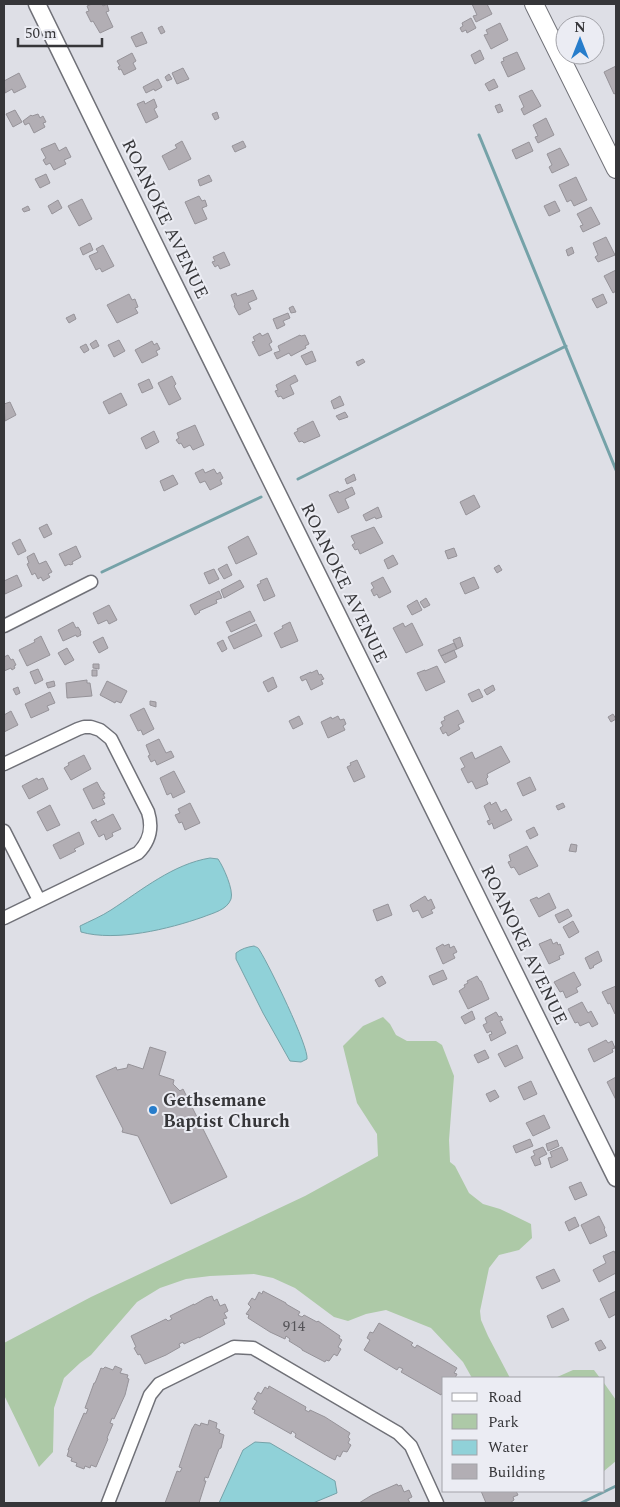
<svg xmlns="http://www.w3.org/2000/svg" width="620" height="1507" font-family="Spectral,serif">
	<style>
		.green { fill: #adc9a7 }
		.water { fill: #90d1d8; stroke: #75a2a8 }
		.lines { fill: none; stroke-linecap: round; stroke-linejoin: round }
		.stream { stroke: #75a2a8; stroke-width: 3 }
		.building { fill: #b2aeb4; stroke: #969399 }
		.minor-casing { stroke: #707178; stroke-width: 15 }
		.tertiary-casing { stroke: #707178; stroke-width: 19 }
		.secondary-casing { stroke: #707178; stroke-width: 20 }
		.minor { stroke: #fff; stroke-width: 12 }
		.tertiary { stroke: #fff; stroke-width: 16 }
		.secondary { stroke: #fff; stroke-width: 18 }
		.poi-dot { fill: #277dcb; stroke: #ebecf3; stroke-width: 2 }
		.labels { text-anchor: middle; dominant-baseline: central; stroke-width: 4; stroke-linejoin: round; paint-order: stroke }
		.number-label { font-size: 15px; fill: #555458 }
		.street-label { font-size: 18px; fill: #363639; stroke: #ebecf3 }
		.poi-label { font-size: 18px; font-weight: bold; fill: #363639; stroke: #ebecf3; text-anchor: start }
	</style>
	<rect width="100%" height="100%" fill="#dedfe6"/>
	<!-- green -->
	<path class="green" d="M383 1017 390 1024 396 1035 407 1041H436L442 1045 454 1076 449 1140 450 1162 455 1166 469 1193 483 1204 500 1209 531 1224 532 1238 519 1250 499 1255 489 1268 480 1311 481 1320 488 1336 510 1378H472L463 1362 431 1328 386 1310 366 1314 348 1321 334 1317 295 1288 273 1278 254 1274 210 1276 186 1279 160 1288 137 1302 91 1355 80 1363 64 1378 54 1408 53 1452 39 1467 4 1395V1343L91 1297 305 1196 378 1156 377 1134 357 1103 343 1046 363 1026Z
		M573 1370H594L600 1378H555Z
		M604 1383 616 1400V1461L604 1471Z"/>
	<!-- water -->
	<path class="water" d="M210 858 218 859C223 866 234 890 231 899 227 910 213 913 203 917 169 929 116 942 81 932L80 926C90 921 102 916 111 910 142 890 173 864 210 858Z
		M254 946C258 948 258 947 260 951 269 965 309 1047 307 1059L301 1062 290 1061 263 1013 236 959V953C241 949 247 947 254 946Z
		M255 1442 270 1443 335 1481 337 1493 313 1503H219L243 1450Z"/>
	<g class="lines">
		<!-- stream -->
		<path class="stream" d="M479 135 616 470
			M298 479 566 346
			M102 572 261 497
			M581 1503 616 1486"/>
	</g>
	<!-- building -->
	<path class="building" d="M92 4H102L103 6 107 4 109 11 106 12 113 27 100 33 93 21 91 22 86 12 89 11 87 6Z
		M472 4H487L492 14 476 22 473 16 477 15Z
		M471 18 476 28 467 33 466 30 462 32 460 28 463 26 462 23Z
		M500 23 508 40 491 49 484 35 488 34 486 30Z
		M162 26 165 32 161 34 158 28Z
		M142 32 147 43 136 47 131 37Z
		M480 50 484 59 475 64 471 55Z
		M517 52 525 69 508 77 501 62 504 61 503 58Z
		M132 53 136 61 133 63 136 69 124 75 121 69 119 70 118 67 120 66 117 61Z
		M616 66V93L614 94 604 72Z
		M183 68 189 79 177 84 172 73Z
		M19 73 26 87 14 93 12 89 5 93 4 81Z
		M169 74 172 79 167 81 165 77Z
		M158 79 162 87 155 91 154 89 146 93 143 87Z
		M494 79 498 87 489 91 485 84Z
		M532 90 541 106 524 115 521 109 524 107 519 96Z
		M154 99 157 107 154 109 158 117 146 123 137 104 144 101 145 104Z
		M500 104 503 111 498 113 495 106Z
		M15 110 22 122 13 127 6 114Z
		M217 112 219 118 215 120 212 114Z
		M38 114 40 118 43 116 46 122 43 123 45 127 34 133 29 123 25 125 23 121 31 115 32 116Z
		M546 118 554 135 538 143 535 137 538 136 533 125Z
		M182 141 191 159 169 170 162 156 177 148 175 145Z
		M243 141 246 147 235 152 232 146Z
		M529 142 533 151 516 159 512 150Z
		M55 143 59 151 66 147 71 157 64 160 66 164 54 170 50 163 46 165 43 160 46 158 41 149Z
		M560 148 569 165 552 173 549 167 552 165 547 154Z
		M46 174 50 183 40 188 35 179Z
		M209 175 212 181 200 186 198 180Z
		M576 177 587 200 574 206 571 200 567 202 559 185Z
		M199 196 202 201 205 200 207 206 202 208 207 219 195 224 185 202Z
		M82 199 92 219 79 226 68 206Z
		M58 200 62 208 52 214 48 206Z
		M555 201 560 211 549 216 544 206Z
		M28 206 30 210 24 212 22 209Z
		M591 207 600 224 583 232 580 226 583 225 577 214Z
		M606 237 615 255 598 262 595 257 598 255 593 243Z
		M90 243 93 250 83 255 80 248Z
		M103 245 114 266 102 272 100 268 96 270 89 256 98 252 96 249Z
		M572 247 574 253 568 256 566 250Z
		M224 252 230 265 220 269 218 265 215 267 212 262 215 261 213 257Z
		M616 270V291L613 293 604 276Z
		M253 290 257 299 248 303 251 309 239 315 234 306 235 305 231 295 236 293 237 296Z
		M129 294 132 300 135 299 138 307 135 308 138 313 117 323 107 305Z
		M603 294 607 303 597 308 592 299Z
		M293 306 296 312 291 313 289 308Z
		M288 313 290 318 283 321 285 325 277 329 273 319Z
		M74 314 76 319 69 323 66 318Z
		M260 333 262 336 268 333 272 342 269 344 272 350 259 356 252 342 255 341 253 337Z
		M300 335 301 336 305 335 309 344 305 346 306 348 291 356 289 353 277 359 274 353 280 351 278 346Z
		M96 340 99 346 93 349 90 344Z
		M119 340 125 351 114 357 108 345Z
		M152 341 154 345 157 343 160 349 156 351 158 355 142 363 135 350Z
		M86 344 89 350 84 353 80 347Z
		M312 351 316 361 306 365 301 356Z
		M363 359 365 362 358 366 356 362Z
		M295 375 298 381 290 385 294 394 283 399 281 396 278 397 275 391 278 390 276 385Z
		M172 376 176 384 174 386 181 399 169 405 158 383Z
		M149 379 153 388 142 393 138 384Z
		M121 393 127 405 109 414 103 402Z
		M340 396 344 405 334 409 331 401Z
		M10 402 16 415 5 421 4 404Z
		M345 412 348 417 339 420 336 416Z
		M313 421 320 436 304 443 302 441 299 442 294 433 298 431 297 429Z
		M195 425 204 445 193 450 190 445 184 448 181 443 179 444 176 440 179 438 177 433Z
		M154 431 159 442 146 449 141 438Z
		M203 469 205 473 214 469 217 474 220 472 223 478 220 480 222 484 210 490 205 481 200 483 195 473Z
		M354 474 356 480 347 484 345 479Z
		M173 475 178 484 164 491 160 481Z
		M352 487 355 494 345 499 349 508 338 513 329 495 338 491 339 493Z
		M474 495 480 507 466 515 460 502Z
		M378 507 382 517 376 519 375 517 366 521 363 515Z
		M47 524 52 534 44 538 39 528Z
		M374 527 383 543 360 554 358 549 355 550 352 545 355 543 351 536Z
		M248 536 257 554 236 564 228 547Z
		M20 539 26 551 18 555 12 543Z
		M76 546 81 557 72 562 73 564 70 565 69 564 65 566 59 554Z
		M454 548 457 556 448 559 445 551Z
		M34 553 39 564 46 561 52 572 48 574 50 577 43 581 41 577 38 579 35 573 32 575 27 564 29 563 27 557Z
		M393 555 398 564 388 569 384 560Z
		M227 564 232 575 224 579 218 569Z
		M499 565 502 570 497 573 494 568Z
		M214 569 219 579 209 584 204 573Z
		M17 575 22 586 5 594 4 590V581Z
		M383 577 391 592 379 598 377 594 374 596 371 590 374 588 371 583Z
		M474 577 479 588 465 594 460 583Z
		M267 578 275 596 264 601 257 585 261 583 260 581Z
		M240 580 244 587 224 598 221 590Z
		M219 591 222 598 216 600 217 603 199 611 200 612 195 615 190 605Z
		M426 598 430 605 424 608 420 602Z
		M417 600 422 610 412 615 407 606Z
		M109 605 117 620 109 624 107 620 98 624 93 613Z
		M250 611 255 621 231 632 226 622Z
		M73 622 76 628 78 627 81 632 80 633 81 635 77 637 76 635 63 641 58 630Z
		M290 622 298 641 281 648 274 633 283 628 282 626Z
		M403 623 405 627 412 623 423 645 406 653 393 628Z
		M256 624 262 636 234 649 228 637Z
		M41 636 50 655 27 666 19 650 35 642 34 640Z
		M103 637 108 648 99 653 93 642Z
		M460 637 463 646 457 649 453 640Z
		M223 640 227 649 222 652 217 643Z
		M454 643 457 649 441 656 438 650Z
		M67 648 74 660 65 665 58 653Z
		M454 650 457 657 445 663 441 656Z
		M8 655 11 660 13 659 16 665 14 666 15 668 12 670 11 668 4 671V657Z
		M93 664H99V669L93 668Z
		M437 666 445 682 426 691 417 673 425 670V671Z
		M38 669 43 680 35 684 30 672Z
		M92 670H97V676H92Z
		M317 670 319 675 321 674 324 679 321 680 323 684 311 690 306 679 302 681 300 677 311 672V673Z
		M273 677 277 687 268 692 263 682Z
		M87 680V683H90L92 696 67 698 66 683Z
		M54 681 55 686 48 688 46 683Z
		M107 681 127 691 121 703 116 701 115 703 100 695Z
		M493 685 495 690 487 695 484 690Z
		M18 687 20 693 16 695 13 689Z
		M479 689 483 697 472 702 468 694Z
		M50 692 55 703 47 706 49 710 31 718 25 704Z
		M150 701 156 702V707L150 705Z
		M144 708 154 729 143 735 141 730 138 731 130 715Z
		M458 710 464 722 458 725 460 729 448 736 446 732 443 734 440 728 443 726 441 722 445 720 444 717Z
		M11 711 18 725 4 732V715Z
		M613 714 616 719 611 722 608 717Z
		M299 716 303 724 293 729 289 721Z
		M338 716 340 720 344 719 346 724 343 726 345 730 328 738 321 722 331 717 332 719Z
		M159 739 166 753 171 751 174 757 157 765 155 760 151 762 148 756 150 755 146 745Z
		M501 746 510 762 487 774 488 777 486 779 488 784 476 789 472 781 468 783 461 769 465 767 460 758 472 752 475 759Z
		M84 755 91 769 71 780 64 768 69 765 68 763Z
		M357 760 365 777 354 782 347 767 351 765 350 763Z
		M174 771 185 792 173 798 171 793 167 795 160 778Z
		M530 777 536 790 523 796 517 783Z
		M37 778 38 780 43 778 48 789 29 799 22 786Z
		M97 782 102 791H103L105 794H103L105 798 102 799 105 804 93 809 83 789Z
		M490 802 491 805 496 802 501 812 506 809 512 820 494 829 492 823 489 825 487 821 490 820 484 806Z
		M190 803 200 823 185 830 182 822 179 823 175 815 180 813 178 809Z
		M563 803 565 807 558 810 556 806Z
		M50 805 60 825 47 831 37 812Z
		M113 814 121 829 112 833 113 836 106 840 104 834 99 837 91 822 96 819 97 822Z
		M534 827 538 835 530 839 526 831Z
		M79 832 84 844 74 849 76 851 60 859 53 845Z
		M571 844 577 845 576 852 569 851Z
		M527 846 538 866 519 875 514 867 511 868 508 862 511 861 509 855Z
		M549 893 556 908 539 917 530 900 537 897 538 899Z
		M425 896 428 901 431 899 435 908 431 910 433 913 422 918 418 910 413 912 410 905Z
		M388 904 392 915 377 921 373 910Z
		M568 909 572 916 559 923 555 915Z
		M573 921 579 932 569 938 563 927Z
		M551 939 553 944 557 942 558 945 560 944 564 954 559 956 560 959 549 964 539 944Z
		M443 944 444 946 449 944 450 948 454 946 457 952 453 954 455 958 443 964 436 948Z
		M598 951 602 961 593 966 594 967 590 969 585 958Z
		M443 970 447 979 433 985 429 976Z
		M574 972 581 985 576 988 578 992 566 998 563 991 560 992 554 982Z
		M382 976 386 983 379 987 375 980Z
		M477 976 480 981H481L489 999 468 1009 459 991 465 987 464 985 468 983 467 981Z
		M616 986V1013L615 1014 610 1003 608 1004 602 992Z
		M582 1002 588 1013 591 1011 598 1024 592 1027 589 1022 580 1026 578 1022 575 1023 568 1009Z
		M472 1011 475 1019 465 1024 461 1017Z
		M496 1012 499 1017 501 1016 503 1020 500 1021 506 1033 491 1041 489 1035 492 1034 491 1031 487 1033 483 1025 487 1023 485 1018Z
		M606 1040 608 1043 612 1041 615 1048 612 1049 613 1052 594 1062 588 1049Z
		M517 1045 523 1058 505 1067 498 1054Z
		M150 1047 166 1052 159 1075 174 1080 173 1084 180 1091 183 1089 227 1177 171 1204 138 1136 122 1132 123 1129 96 1076 116 1067 117 1070 127 1068 128 1064 143 1069Z
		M485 1050 489 1058 478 1063 474 1055Z
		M616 1077V1100L607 1082Z
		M531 1081 537 1094 524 1100 518 1087Z
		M495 1090 499 1097 490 1102 486 1094Z
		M544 1115 550 1128 533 1136 526 1123Z
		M530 1139 533 1146 516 1153 513 1146Z
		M557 1140 559 1146 548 1151 546 1144Z
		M543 1147 547 1154 539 1158 541 1164 535 1166 531 1157 535 1155 533 1151Z
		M562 1147 568 1160 551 1168 548 1158 552 1157 550 1152Z
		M581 1182 587 1195 575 1200 569 1187Z
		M599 1216 605 1228 604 1229 607 1236 590 1244 581 1225Z
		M575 1217 579 1226 569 1231 565 1222Z
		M614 1251 616 1255V1273L599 1282 593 1270 606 1263 603 1256Z
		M554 1269 560 1281 542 1289 536 1277Z
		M263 1291 286 1303V1304L300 1312 298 1315 302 1317 304 1315 317 1322 318 1321 340 1336 339 1338 342 1340 338 1347 341 1349 337 1356 334 1354 329 1361 326 1360 325 1362 302 1350V1349L289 1341 290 1339 286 1336 285 1339 270 1332 248 1318 249 1315 246 1314 251 1307 248 1304 252 1298 255 1300 259 1292 262 1294Z
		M616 1291V1314L609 1318 600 1299Z
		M212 1296 214 1301 217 1299 220 1306 225 1304 228 1311 224 1313 227 1318 223 1319 225 1324 199 1338V1337L184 1344 183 1342 179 1344 180 1347 166 1355 145 1364 140 1354 138 1355 134 1348 136 1347 131 1336 166 1319 168 1321 172 1319 170 1316 194 1304V1305L206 1298Z
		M563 1308 569 1320 552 1328 547 1316Z
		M379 1323 413 1343 411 1345 415 1348 417 1345 457 1368 454 1373 457 1374 455 1378H444V1390L441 1395 401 1372 403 1369 399 1367 397 1370 364 1350 370 1340 367 1338 370 1332 373 1333Z
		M601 1340 606 1348 599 1351 595 1343Z
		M115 1366 122 1369 120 1373 128 1375 127 1378 129 1379 125 1395 114 1419 112 1418 110 1423 113 1424 107 1438 108 1439 96 1467 91 1465 90 1468 85 1466 84 1469 76 1466 77 1463 71 1461 72 1458 67 1456 69 1450H68L84 1413 86 1414 88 1409 85 1408 94 1383H95L101 1368 103 1369 105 1367 113 1370Z
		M269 1386 306 1407 305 1410 309 1412 310 1410 325 1417 350 1433 348 1437 350 1439 348 1443 351 1445 347 1452 343 1451 340 1457 337 1455 335 1460 329 1457 295 1437 296 1434 292 1431 291 1434 254 1413 255 1410 252 1409 257 1401 254 1399 258 1392 261 1394 265 1387 268 1389Z
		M209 1420 217 1423 216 1428 220 1430 219 1433 224 1435 221 1448 219 1449 208 1478 205 1477 204 1481H206L199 1503H165L177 1471 180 1472 182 1468 179 1467 192 1429 195 1424 200 1426 201 1423 208 1425Z
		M397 1484 398 1486 401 1485 404 1492 409 1490 412 1497 408 1499 410 1503H359L372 1495Z
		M480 1491H516L518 1495 513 1497 514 1500 510 1503H486L481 1491Z"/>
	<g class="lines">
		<defs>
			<path id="minor" d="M4 626 91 582
				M4 764 78 729 84 727H91L100 730 111 739 148 812C153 828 150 841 138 853L4 918
				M4 831 39 900
				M108 1503 150 1395 159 1384 234 1347 253 1348 398 1433 411 1446 437 1503"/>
			<path id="tertiary" d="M37 4 167 270 616 1178"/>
			<path id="secondary" d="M534 4 616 169"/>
		</defs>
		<!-- minor casing -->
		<use href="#minor" class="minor-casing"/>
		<!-- tertiary casing -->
		<use href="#tertiary" class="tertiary-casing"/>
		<!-- secondary casing -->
		<use href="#secondary" class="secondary-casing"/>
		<!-- minor -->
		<use href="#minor" class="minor"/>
		<!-- tertiary -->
		<use href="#tertiary" class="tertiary"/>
		<!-- secondary -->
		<use href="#secondary" class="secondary"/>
	</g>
	<!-- markers -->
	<circle class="poi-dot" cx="153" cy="1110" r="5"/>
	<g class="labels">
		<!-- number labels -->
		<g class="number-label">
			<text x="294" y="1326">914</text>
		</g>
		<!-- street labels -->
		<g class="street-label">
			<text transform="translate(165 219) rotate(64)">ROANOKE AVENUE</text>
			<text transform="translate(344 583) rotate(64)">ROANOKE AVENUE</text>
			<text transform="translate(524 945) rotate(64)">ROANOKE AVENUE</text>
		</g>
		<!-- poi labels -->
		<g class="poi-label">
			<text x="163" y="1100">Gethsemane<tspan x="163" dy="21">Baptist Church</tspan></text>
		</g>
	</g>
	<!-- border -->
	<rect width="620" height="1507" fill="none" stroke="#363639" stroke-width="10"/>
	<!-- legend -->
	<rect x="442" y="1377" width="162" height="115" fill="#ebecf3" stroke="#a3a3a9"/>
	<rect x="452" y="1393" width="25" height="8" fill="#ffffff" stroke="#a3a3a9"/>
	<text x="488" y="1402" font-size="15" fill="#363639">Road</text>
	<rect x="452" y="1414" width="25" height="15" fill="#adc9a7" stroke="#a3a3a9"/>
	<text x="488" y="1427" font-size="15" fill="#363639">Park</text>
	<rect x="452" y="1440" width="25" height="15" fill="#90d1d8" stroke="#a3a3a9"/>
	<text x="488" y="1452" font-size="15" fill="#363639">Water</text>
	<rect x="452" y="1464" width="25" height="15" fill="#b2aeb4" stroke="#a3a3a9"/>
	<text x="488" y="1477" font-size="15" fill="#363639">Building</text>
	<!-- north arrow -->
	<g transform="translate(580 40)"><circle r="24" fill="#ebecf3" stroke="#a3a3a9"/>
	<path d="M0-4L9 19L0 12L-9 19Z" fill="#277dcb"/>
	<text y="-8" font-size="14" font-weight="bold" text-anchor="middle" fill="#363639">N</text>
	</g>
	<!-- scale -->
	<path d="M18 38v8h84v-8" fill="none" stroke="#363639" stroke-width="2.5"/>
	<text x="25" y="38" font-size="15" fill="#363639" stroke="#ebecf3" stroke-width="4" paint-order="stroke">50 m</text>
</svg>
